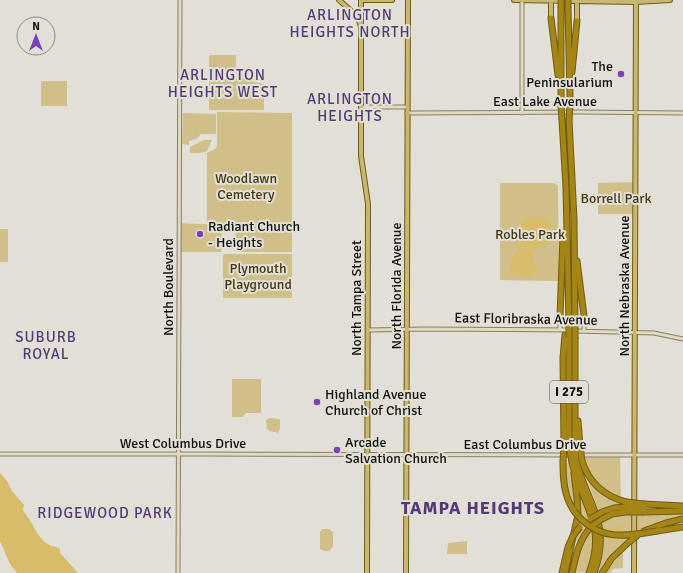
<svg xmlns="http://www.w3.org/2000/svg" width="683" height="573" font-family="Signika,sans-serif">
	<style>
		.green { fill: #d1bf8a }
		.water { fill: #d8bc69 }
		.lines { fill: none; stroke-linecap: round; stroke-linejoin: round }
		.secondary-casing { stroke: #817e76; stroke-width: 5 }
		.primary-casing { stroke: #715c12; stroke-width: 6 }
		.highway-casing { stroke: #715c12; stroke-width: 7 }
		.secondary { stroke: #e4dab9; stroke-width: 3 }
		.primary { stroke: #c8b673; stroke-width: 4 }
		.highway { stroke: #a48516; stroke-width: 5 }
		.highway-bridge-casing { stroke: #715c12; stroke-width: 7; stroke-linecap: butt }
		.highway-bridge { stroke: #a48516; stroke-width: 5 }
		.poi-dot { fill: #7942b9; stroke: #e2dfd6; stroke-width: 1.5 }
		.labels { text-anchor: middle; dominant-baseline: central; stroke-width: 4; stroke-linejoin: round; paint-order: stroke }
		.shield { fill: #e2dfd6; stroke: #504e49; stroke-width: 1 }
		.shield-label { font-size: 13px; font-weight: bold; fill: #11100c }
		.poi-label { font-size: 14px; fill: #11100c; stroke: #e2dfd6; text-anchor: start }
		.street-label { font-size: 14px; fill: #11100c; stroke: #e2dfd6 }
		.park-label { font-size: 14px; fill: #443814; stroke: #e2dfd6 }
		.neighbourhood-label { font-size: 15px; letter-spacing: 1px; fill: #533a76; stroke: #e2dfd6 }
		.district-label { font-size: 18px; font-weight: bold; letter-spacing: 1px; fill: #533a76; stroke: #e2dfd6 }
	</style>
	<rect width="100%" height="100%" fill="#e2dfd6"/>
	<!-- green -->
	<path class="green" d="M210 55H236V78H251V81L264 84V110H209V57Z
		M41 81H67V106H41Z
		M217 112 292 113V252H236L235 224H207V153L215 149 217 146Z
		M183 113 216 114V134H201L196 139 189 141V145L182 144Z
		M204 140H212L207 151 200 153H190V147Z
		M633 182 634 214H598V183Z
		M501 183H554L558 186 559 281 500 280V185Z
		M180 223 222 225 221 252H180Z
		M0 229H8V262H0Z
		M225 254H292V298H223V256Z
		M232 379H261V413H246L243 417H232Z
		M270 418 280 419V428L278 433 270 431 267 429 266 420Z
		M583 456H620L621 500C598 488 591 481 583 456Z
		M565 463H569L576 496V512L567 491Z
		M583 469 590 482 626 504 625 506 599 511Z
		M578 487 592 522 584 530 577 541H576C580 522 582 506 578 487Z
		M633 514V534L626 535V540L611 554 599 571 604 548 602 521 617 515Z
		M636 514H683V516L657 523 636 533Z
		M322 529H329L333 532V547L329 551H324L320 549V532Z
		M592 529 593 530V551L587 572 574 573C578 555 581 544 592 529Z
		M467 541V554H447L448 543Z
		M623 550V568L613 569 610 573H606Z"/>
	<!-- water -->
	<path class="water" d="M531 217C535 217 540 217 544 219 552 223 555 234 550 241 545 247 539 247 533 251L532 259 536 264 537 268 534 274C526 278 516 276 509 271V268L514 256 520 247V226L527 219Z
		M0 473 7 481 12 491 24 505 23 510 24 512C32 521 36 535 45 542 49 546 55 546 60 549V553L78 573H17L10 564 0 541Z
		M622 525 621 531 611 539 610 529Z"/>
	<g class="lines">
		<defs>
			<path id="secondary" d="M361 107H407
				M407 113 578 112 683 113
				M522 113V0
				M584 316V331
				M368 330 424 329 570 330
				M560 330V317
				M575 331 654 333 683 339
				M0 454H205L571 455
				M581 455H683
				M178 573 180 0"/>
			<path id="primary" d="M339 0C347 8 360 16 361 28V156L368 204 367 573
				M362 0H392
				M514 0 636 2 670 0
				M577 0V21
				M551 18V0
				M361 23V0
				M406 573 408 0
				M634 573 636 0"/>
			<path id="highway" d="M561 8V105
				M568 8 570 96
				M551 18 558 75
				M572 72 577 21
				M562 120 566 188 569 323
				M569 120 574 219 575 323
				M577 261 584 316
				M560 317 563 235
				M569 337V446
				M578 421 580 446
				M564 444 563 358 565 335
				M575 446V339
				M576 461C588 505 612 524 594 573
				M582 461C589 483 604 496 626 502
				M563 462C563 480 564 496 574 511
				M572 462C581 505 608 524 589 573
				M644 504 683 506
				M602 512 614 508 625 507
				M644 512 683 511
				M602 519 612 514 625 512
				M644 531 666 523 683 519
				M657 531 683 527
				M562 573 568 547
				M565 573 578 515 577 498 574 473
				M572 573C576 555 579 539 592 526
				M602 573 612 558 629 542"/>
		</defs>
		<!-- secondary casing -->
		<use href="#secondary" class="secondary-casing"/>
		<!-- primary casing -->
		<use href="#primary" class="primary-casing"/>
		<!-- highway casing -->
		<use href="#highway" class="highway-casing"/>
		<!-- secondary -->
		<use href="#secondary" class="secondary"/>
		<!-- primary -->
		<use href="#primary" class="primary"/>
		<!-- highway -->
		<use href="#highway" class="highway"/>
		<defs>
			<path id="highway-bridge" d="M561 8V0
				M568 8V0
				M561 105 562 120
				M569 120 570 105
				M569 323V337
				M575 323V339
				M569 446 572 462
				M575 446 576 461
				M580 446 582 461
				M563 462 564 444
				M626 502 644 504
				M625 507 644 508
				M574 511C597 541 624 537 657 531
				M625 512H644
				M590 519 602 512
				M592 526 602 519
				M629 542 638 535
				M568 547 573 536 580 527"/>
		</defs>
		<!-- highway-bridge casing -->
		<use href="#highway-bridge" class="highway-bridge-casing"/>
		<!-- highway-bridge -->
		<use href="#highway-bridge" class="highway-bridge"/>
	</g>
	<!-- markers -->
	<g class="poi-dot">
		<circle cx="621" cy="74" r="4"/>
		<circle cx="200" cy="234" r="4"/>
		<circle cx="317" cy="402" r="4"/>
		<circle cx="337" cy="450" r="4"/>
	</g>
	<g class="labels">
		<!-- shield labels -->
		<rect class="shield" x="550" y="381" width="38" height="22" rx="3"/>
		<g class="shield-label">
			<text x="569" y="392">I 275</text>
		</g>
		<!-- poi labels -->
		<g class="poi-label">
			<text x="613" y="66" text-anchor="end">The<tspan x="613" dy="16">Peninsularium</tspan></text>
			<text x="208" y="226">Radiant Church<tspan x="208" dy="16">- Heights</tspan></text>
			<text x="325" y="394">Highland Avenue<tspan x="325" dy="16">Church of Christ</tspan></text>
			<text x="345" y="442">Arcade<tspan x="345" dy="16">Salvation Church</tspan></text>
		</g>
		<!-- street labels -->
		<g class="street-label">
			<text x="545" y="101">East Lake Avenue</text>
			<text transform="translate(396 286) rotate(-90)">North Florida Avenue</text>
			<text transform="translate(624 286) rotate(-90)">North Nebraska Avenue</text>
			<text transform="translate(168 287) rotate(-90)">North Boulevard</text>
			<text transform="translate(356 298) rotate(-90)">North Tampa Street</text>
			<text transform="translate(526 319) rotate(1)">East Floribraska Avenue</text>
			<text x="183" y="443">West Columbus Drive</text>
			<text x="525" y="444">East Columbus Drive</text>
		</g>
		<!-- park labels -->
		<g class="park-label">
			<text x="246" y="178">Woodlawn<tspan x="246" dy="16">Cemetery</tspan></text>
			<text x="616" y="198">Borrell Park</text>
			<text x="530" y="234">Robles Park</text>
			<text x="258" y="268">Plymouth<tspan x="258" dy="16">Playground</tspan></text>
		</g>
		<!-- neighbourhood labels -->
		<g class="neighbourhood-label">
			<text x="350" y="15">ARLINGTON<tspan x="350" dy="17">HEIGHTS NORTH</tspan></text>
			<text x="223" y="75">ARLINGTON<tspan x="223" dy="17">HEIGHTS WEST</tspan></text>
			<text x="350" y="99">ARLINGTON<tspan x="350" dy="17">HEIGHTS</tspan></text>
			<text x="46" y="337">SUBURB<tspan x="46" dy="17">ROYAL</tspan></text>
			<text x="105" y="513">RIDGEWOOD PARK</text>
		</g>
		<!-- district labels -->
		<g class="district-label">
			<text x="473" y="508">TAMPA HEIGHTS</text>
		</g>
	</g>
	<!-- north arrow -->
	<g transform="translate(36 36)"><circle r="19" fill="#e2dfd6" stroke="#8e8c85"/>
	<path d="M0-3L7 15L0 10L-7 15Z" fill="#7942b9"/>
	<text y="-6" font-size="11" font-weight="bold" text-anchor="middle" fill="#11100c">N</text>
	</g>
</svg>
